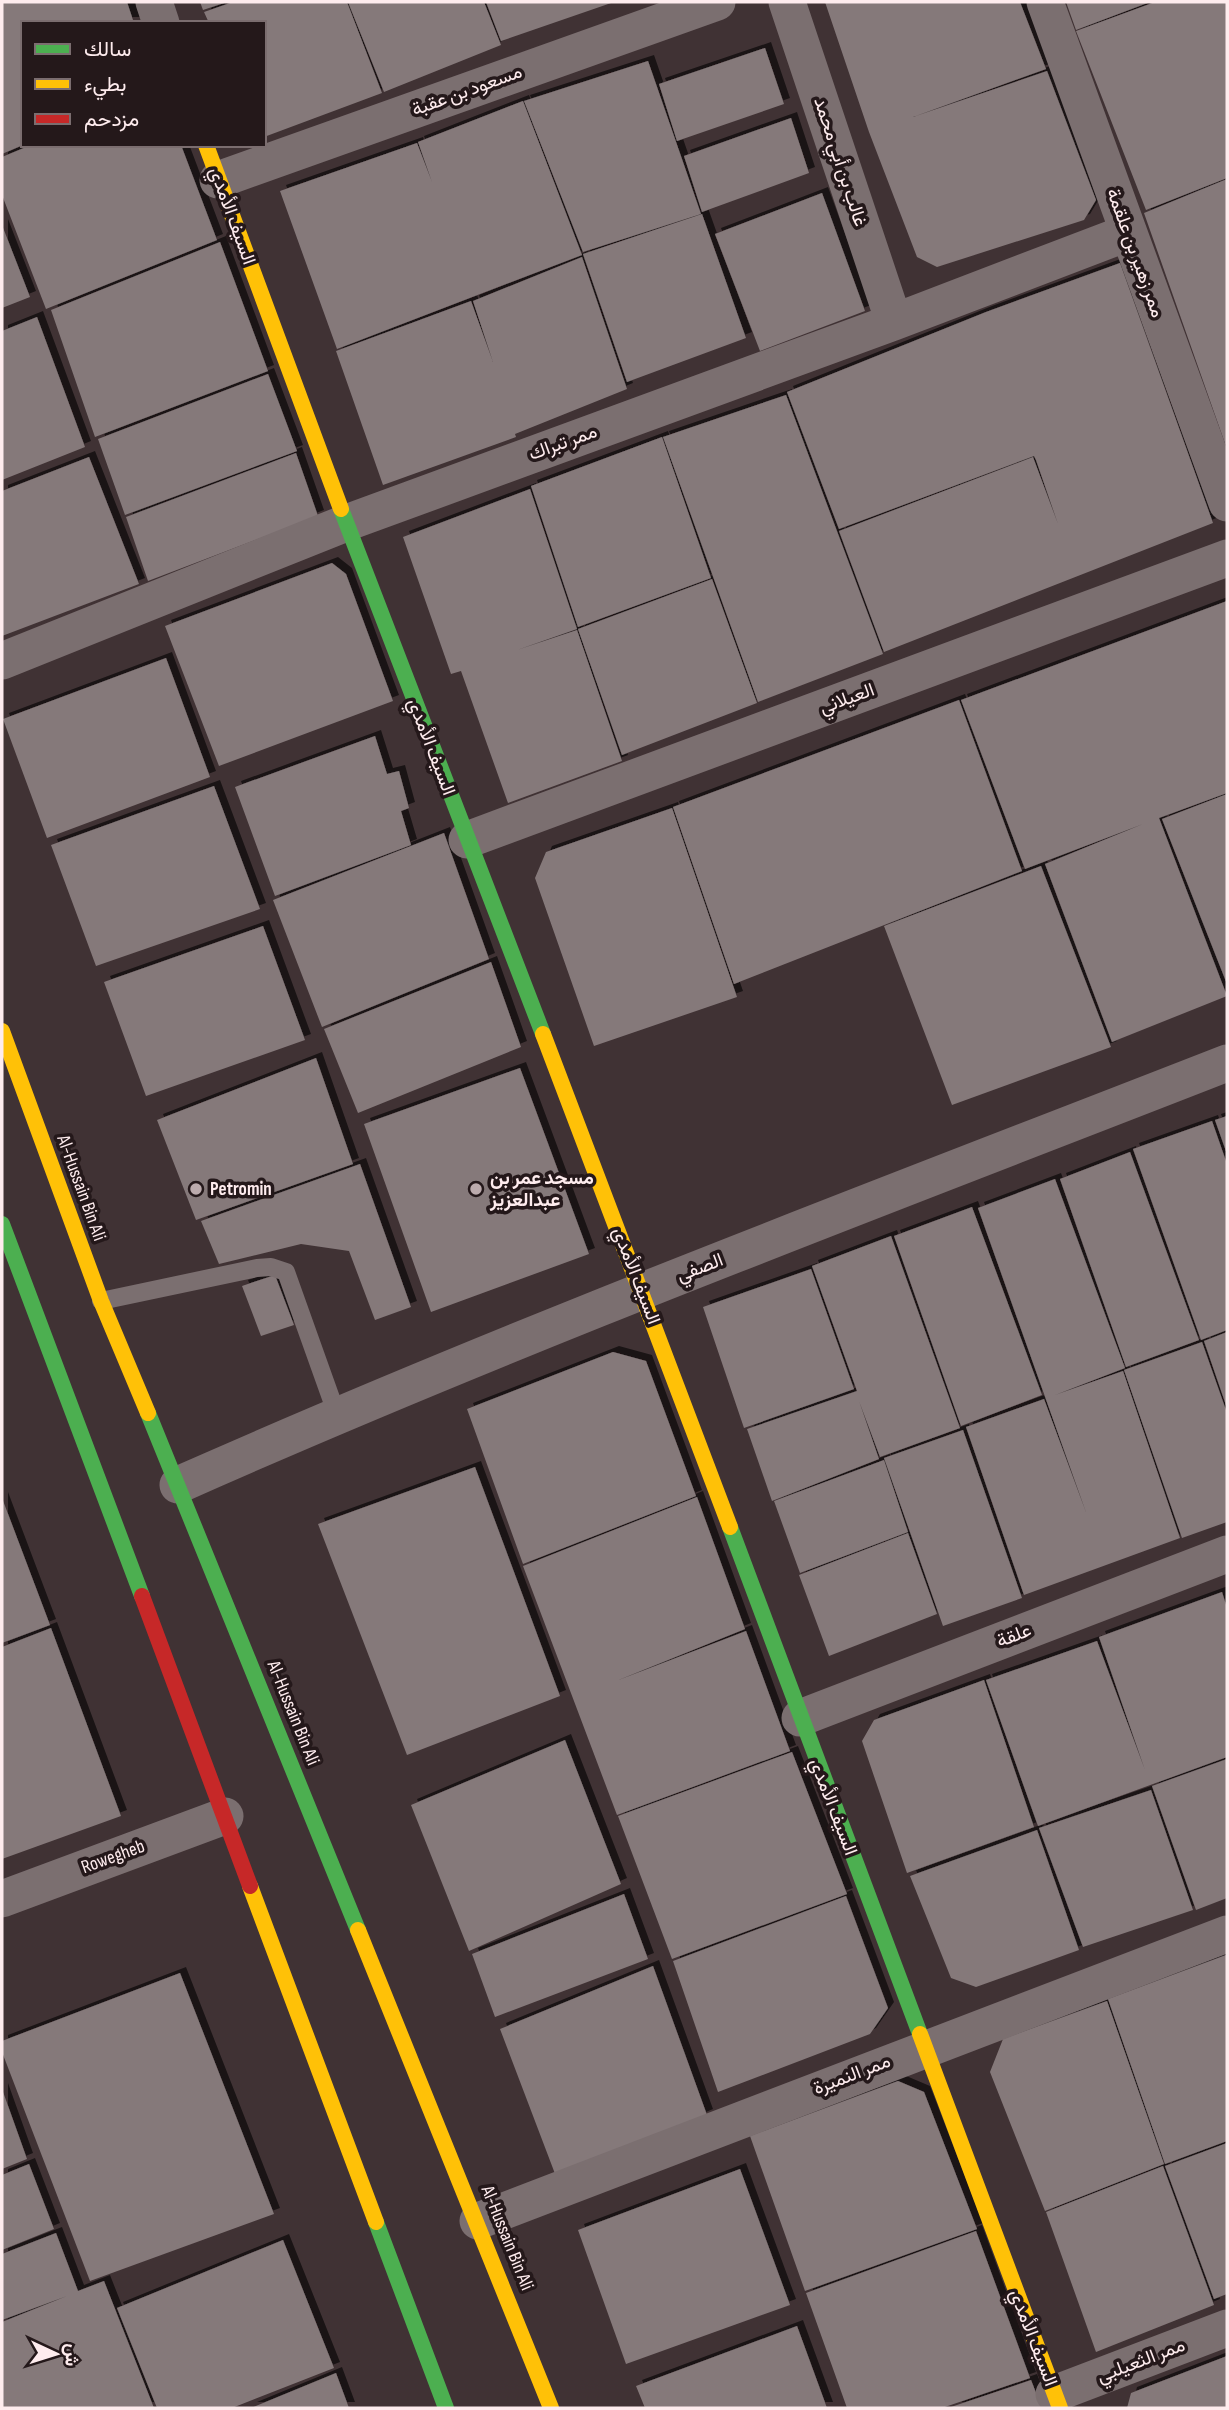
<svg xmlns="http://www.w3.org/2000/svg" width="1229" height="2410" font-family="'Sofia Sans Condensed',Vazirmatn,sans-serif">
	<style>
		.building { fill: #85797a; filter: url(#shadow) }
		.lines { fill: none; stroke-linecap: round; stroke-linejoin: round }
		.lane { stroke: #7b6f70; stroke-width: 18 }
		.street { stroke: #7b6f70; stroke-width: 37 }
		.fast { stroke: #4caf50; stroke-width: 16 }
		.slow { stroke: #ffc107; stroke-width: 16 }
		.jam { stroke: #c62828; stroke-width: 16 }
		.poi-dot { fill: #bcabad; stroke: #24181a; stroke-width: 2.5 }
		.labels { text-anchor: middle; dominant-baseline: central; stroke-width: 7; stroke-linejoin: round; paint-order: stroke }
		.street-label { font-size: 19px; fill: #feecee; stroke: #24181a }
		.poi-label { font-size: 19px; font-weight: bold; fill: #feecee; stroke: #24181a; text-anchor: start }
	</style>
	<defs>
		<filter id="shadow"><feDropShadow dx="6" dy="-6" stdDeviation="0" flood-color="#0009"/></filter>
	</defs>
	<rect width="100%" height="100%" fill="#403234"/>
	<!-- building -->
	<path class="building" d="M2 2H127L134 23H23V145L2 154Z
		M200 2H227L203 10Z
		M233 2H347L382 93 264 137V23H209L204 12Z
		M348 2H484L501 45 384 92Z
		M486 2H614L501 41Z
		M825 2H1020L1046 69 913 117 1047 71 1096 200 1084 220 937 267 917 257 869 132Z
		M1066 2H1150L1076 30Z
		M1155 2H1227V178L1146 210 1076 31Z
		M765 48 784 104 677 141 659 84Z
		M648 61 701 214 583 252 524 101Z
		M523 101 582 255 337 349 280 191 417 143 432 182 418 142Z
		M791 118 809 173 702 212 684 156Z
		M31 145H181L217 240 46 309 2 195V157Z
		M1227 179V449L1144 213Z
		M822 193 865 311 760 351 715 234Z
		M702 214 746 338 627 382 583 254Z
		M2 225 30 297 2 308Z
		M220 242 268 371 95 437 51 310Z
		M582 257 627 389 515 434 516 437 383 485 336 351 471 301 493 362 473 301Z
		M1120 263 1213 523 884 652 839 531 1033 457 1058 524 1036 460 1034 456 839 529 787 392 986 312Z
		M37 317 85 447 2 480V331Z
		M268 374 297 451 125 515 98 439Z
		M786 395 883 654 758 702 663 437Z
		M662 437 711 578 578 627 531 486Z
		M296 453 318 516 148 581 126 517Z
		M89 457 139 584 2 636V491Z
		M530 489 577 629 517 650 577 630 622 761 508 803 461 671 451 674 403 537Z
		M332 563 346 574 393 701 219 766 165 626Z
		M712 579 757 703 622 755 578 629Z
		M1227 601V793L1159 818 1227 996 1112 1042 1045 864 1143 824 1025 869 961 700Z
		M166 658 210 777 47 838 3 719Z
		M959 700 1022 871 734 984 673 807Z
		M375 736 387 774 399 771 409 808 401 811 411 845 275 896 235 787Z
		M214 786 260 909 96 966 51 845Z
		M1227 794V984L1162 819Z
		M672 808 737 997 594 1046 535 878 546 852Z
		M444 833 489 959 322 1027 273 900Z
		M1041 866 1111 1047 952 1105 884 926Z
		M263 926 305 1040 146 1096 104 982Z
		M491 962 521 1047 358 1113 324 1029Z
		M316 1058 353 1164 196 1220 157 1120Z
		M520 1068 589 1254 431 1312 364 1124Z
		M1227 1116V1154L1215 1120Z
		M1212 1121 1227 1164V1330L1201 1340 1133 1149Z
		M1130 1152 1199 1340 1126 1367 1060 1179Z
		M360 1164 411 1307 375 1320 349 1251 301 1244 219 1264 201 1221Z
		M1055 1179 1125 1368 1055 1395 1123 1371 1180 1538 1024 1595 966 1427 1044 1399 1087 1515 978 1208Z
		M972 1207 1042 1395 961 1426 894 1236Z
		M891 1236 960 1428 880 1457 859 1401 879 1459 772 1501 747 1429 857 1391 812 1266Z
		M811 1269 854 1389 744 1428 703 1307Z
		M275 1275 294 1325 261 1336 242 1286Z
		M1227 1332V1408L1204 1341Z
		M1202 1342 1227 1413V1522L1182 1538 1124 1370Z
		M613 1352 646 1361 696 1496 523 1564 467 1409Z
		M963 1430 1022 1598 943 1626 884 1458Z
		M884 1460 908 1532 800 1573 774 1501Z
		M475 1467 560 1696 407 1755 318 1524Z
		M697 1497 745 1629 616 1681 746 1631 790 1751 617 1815 523 1566Z
		M2 1498 50 1625 2 1643Z
		M908 1533 937 1614 829 1656 799 1575Z
		M1222 1592 1227 1608V1757L1038 1826 986 1680 1097 1641 1145 1770 1099 1637Z
		M51 1628 121 1816 2 1859V1647Z
		M984 1680 1034 1827 907 1873 862 1741 874 1720Z
		M565 1740 621 1884 469 1951 411 1805Z
		M792 1752 847 1894 672 1959 618 1816Z
		M1227 1759V1898L1196 1910 1152 1786Z
		M1151 1790 1193 1910 1083 1947 1039 1828Z
		M1037 1830 1079 1950 976 1987 951 1978 910 1876Z
		M624 1894 648 1959 495 2017 472 1954Z
		M846 1896 888 2008 870 2034 718 2092 673 1961Z
		M1226 1955 1227 2141 1165 2164 1108 1999Z
		M653 1966 707 2115 557 2179 500 2029Z
		M180 1973 274 2214 90 2281 2 2052V2041Z
		M1107 2001 1164 2164 1045 2211 990 2072 1003 2039Z
		M898 2081 924 2092 977 2229 805 2291 750 2136Z
		M2 2089 27 2159 2 2169Z
		M1227 2143V2294L1214 2299 1165 2166Z
		M29 2164 54 2229 2 2250V2175Z
		M1163 2166 1214 2305 1096 2352 1046 2212Z
		M740 2169 790 2305 626 2364 578 2230Z
		M976 2231 1030 2378 942 2408H847L806 2293Z
		M56 2233 78 2291 104 2281 154 2408H2V2322L67 2296 2 2320V2254Z
		M283 2240 334 2368 232 2408H157L117 2308Z
		M797 2326 827 2408H645L636 2386Z
		M1227 2356V2408H1127L1131 2393Z
		M336 2373 349 2408H251Z
		M1031 2380 1042 2408H948Z"/>
	<g class="lines">
		<!-- lane -->
		<path class="lane" d="M101 1301 257 1268 271 1267 286 1272 337 1415"/>
		<!-- street -->
		<path class="street" d="M154 2 161 23
			M787 2 894 322
			M1045 2 1227 503
			M218 180 717 2
			M2 661 346 523 894 322 1127 233
			M467 840 1227 558
			M178 1485C523 1332 876 1200 1227 1063
			M800 1718 1227 1554
			M2 1899 225 1816
			M478 2221 1227 1934
			M1054 2394 1227 2328"/>
		<!-- fast -->
		<path class="fast" d="M341 509 543 1034
			M2 1224 142 1596
			M148 1413 358 1930
			M730 1527 920 2034
			M376 2222 446 2408"/>
		<!-- slow -->
		<path class="slow" d="M206 145 341 509
			M2 1031 101 1301 148 1413
			M543 1034 730 1527
			M250 1886 376 2222
			M358 1930 551 2408
			M920 2034 1060 2408"/>
		<!-- jam -->
		<path class="jam" d="M142 1596 250 1886"/>
	</g>
	<!-- markers -->
	<g class="poi-dot">
		<circle cx="196" cy="1189" r="7"/>
		<circle cx="476" cy="1189" r="7"/>
	</g>
	<g class="labels">
		<!-- street labels -->
		<g class="street-label">
			<text transform="translate(467 91) rotate(-20)">مسعود بن عقبة</text>
			<text transform="translate(840 162) rotate(72)">غالب بن أبي محمد</text>
			<text transform="translate(232 216) rotate(70)">السيف الأمدي</text>
			<text transform="translate(1135 253) rotate(70)">ممر زهير بن علقمة</text>
			<text transform="translate(563 443) rotate(-20)">ممر تبراك</text>
			<text transform="translate(847 699) rotate(-20)">العيلاني</text>
			<text transform="translate(431 747) rotate(69)">السيف الأمدي</text>
			<text transform="translate(81 1188) rotate(70)">Al-Hussain Bin Ali</text>
			<text transform="translate(700 1268) rotate(-21)">الصفي</text>
			<text transform="translate(636 1276) rotate(69)">السيف الأمدي</text>
			<text transform="translate(1014 1636) rotate(-21)">علقة</text>
			<text transform="translate(293 1713) rotate(68)">Al-Hussain Bin Ali</text>
			<text transform="translate(833 1807) rotate(69)">السيف الأمدي</text>
			<text transform="translate(113 1857) rotate(-20)">Rowegheb</text>
			<text transform="translate(852 2075) rotate(-21)">ممر النميرة</text>
			<text transform="translate(507 2238) rotate(68)">Al-Hussain Bin Ali</text>
			<text transform="translate(1033 2338) rotate(69)">السيف الأمدي</text>
			<text transform="translate(1141 2361) rotate(-21)">ممر الثعيلبي</text>
		</g>
		<!-- poi labels -->
		<g class="poi-label">
			<text x="490" y="1178">مسجد عمر بن<tspan x="490" dy="22">عبدالعزيز</tspan></text>
			<text x="210" y="1189">Petromin</text>
		</g>
	</g>
	<!-- border -->
	<rect width="1229" height="2410" fill="none" stroke="#feecee" stroke-width="7"/>
	<!-- legend -->
	<rect x="21" y="21" width="245" height="126" fill="#24181a" stroke="#7b6d6f" stroke-width="2"/>
	<rect x="35" y="44" width="35" height="10" fill="#4caf50" stroke="#7b6d6f" stroke-width="2"/>
	<text x="84" y="56" font-size="21" fill="#feecee">سالك</text>
	<rect x="35" y="79" width="35" height="10" fill="#ffc107" stroke="#7b6d6f" stroke-width="2"/>
	<text x="84" y="91" font-size="21" fill="#feecee">بطيء</text>
	<rect x="35" y="114" width="35" height="10" fill="#c62828" stroke="#7b6d6f" stroke-width="2"/>
	<text x="84" y="126" font-size="21" fill="#feecee">مزدحم</text>
	<!-- north arrow -->
	<g transform="translate(56 2354) rotate(94)" stroke="#24181a" stroke-width="5" paint-order="stroke">
	<path d="M0-5L12 26L0 18L-12 26Z" fill="#feecee"/>
	<text y="-10" font-size="19" font-weight="bold" text-anchor="middle" fill="#feecee">ش</text>
	</g>
</svg>
